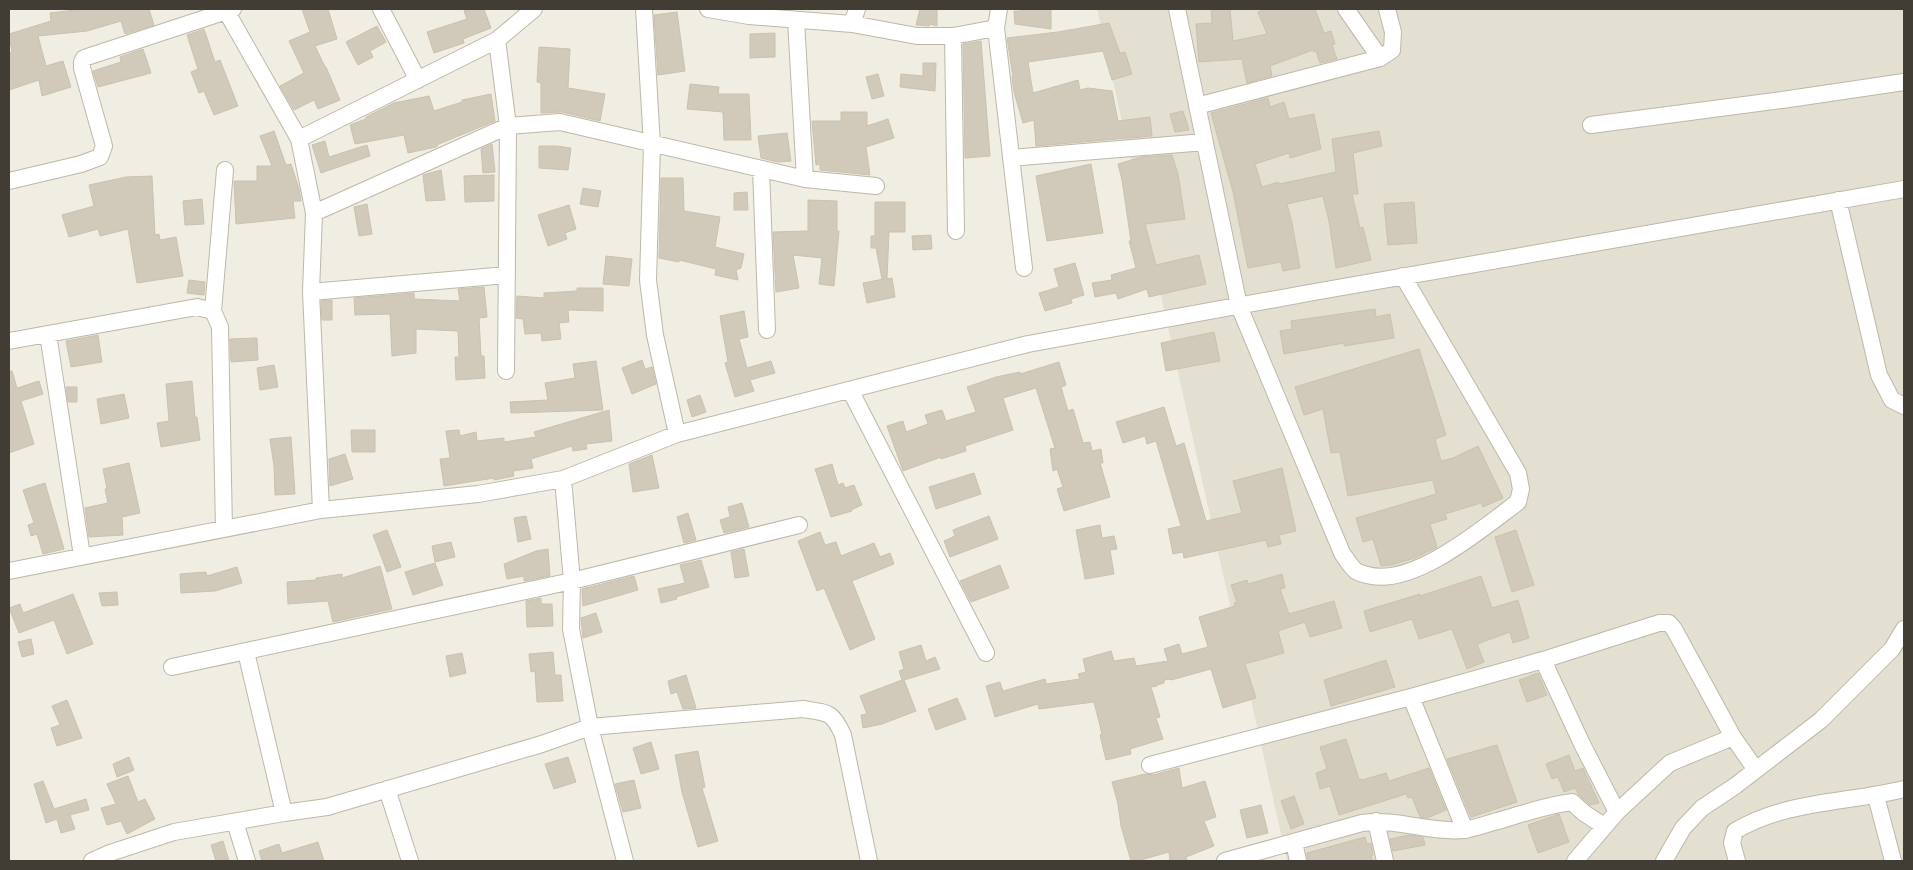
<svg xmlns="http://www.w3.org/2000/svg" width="1913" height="870" font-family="Overpass,sans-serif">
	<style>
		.residential { fill: #e3dfd1 }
		.building { fill: #d1c9b9; stroke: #cbc2ad }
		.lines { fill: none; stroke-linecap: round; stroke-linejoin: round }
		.minor-casing { stroke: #bdb8a9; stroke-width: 18 }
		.minor { stroke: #fff; stroke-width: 16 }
	</style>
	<rect width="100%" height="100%" fill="#f0ede3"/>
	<!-- residential -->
	<path class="residential" d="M1097 9H1904V861H1287Z"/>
	<!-- building -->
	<path class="building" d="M84 9H149L154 25 125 34 121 21 87 31 38 36 46 66 63 61 71 87 42 96 39 80 9 90V54L12 52 9 34 51 21 50 13Z
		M302 9H328L337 39 315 46 325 67H326L340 100 318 109 314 100 294 110 280 86 304 73 289 41 310 32Z
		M471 9H484L491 28 463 39 464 43 434 53 427 32 467 19 464 11Z
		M920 9H937V26L930 24 929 26 916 25Z
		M1020 9H1051V29L1015 24 1014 11H1020Z
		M1211 9H1230L1233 41 1267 34 1258 12 1266 9H1315L1324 33 1331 31 1335 44 1332 45 1337 59 1320 63 1316 51 1314 52 1313 50 1270 66 1272 76 1247 83 1242 59 1199 62 1196 24 1212 23Z
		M677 12 685 71 658 75 654 15Z
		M1109 23 1120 53 1125 52 1132 74 1112 80 1103 51 1028 62 1033 93 1078 80 1080 90 1088 88 1112 91 1118 121 1150 117 1152 136 1036 146 1034 120 1023 123 1014 92 1012 77H1013L1007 38 1058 32Z
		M377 26 386 42 370 51 373 57 358 65 346 42Z
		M204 29 215 62 220 60 238 106 214 115 204 91 199 93 191 72 198 69 187 35Z
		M775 33V57L750 58V34Z
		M981 41 990 156 965 158 963 44Z
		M539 47 570 49 568 88 605 94 600 121 562 112 541 113V83L537 82Z
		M143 49 151 73 98 87 93 71 121 62 120 57Z
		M923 63H936L935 91 900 87 901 74 923 76Z
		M878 74 884 96 872 99 866 77Z
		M690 84 719 87 718 94H749L751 140H724L723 112 687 109Z
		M491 94 495 121 439 144 436 147 408 153 404 135 355 144 350 125 366 119V117L394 103 429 96 434 111 462 102V100Z
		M1268 98 1270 107 1284 102 1289 119 1314 114 1321 149 1290 158 1289 153 1255 164 1262 187 1278 182 1279 184 1336 172 1332 139 1379 131 1382 146 1353 153 1358 194H1352L1360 228 1363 227 1371 260 1336 268 1329 221 1323 196 1287 204 1292 223 1300 268 1283 271 1281 262 1248 268 1233 192 1211 113Z
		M1183 111 1189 130 1175 132 1170 114Z
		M841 112H867V126L888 119 894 138 866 147 870 175 820 170V164L816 165 812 121H841Z
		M274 131 286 165 291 164 299 189 301 201H293L295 218 236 224 234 181H257V166H272L260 136Z
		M787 133 791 161 778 162 761 158 758 136Z
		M325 141 329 157 367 145 370 156 321 173 312 145Z
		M492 144 495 172 483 173 481 149Z
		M539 146H556L571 148 568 170 539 168Z
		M1172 155 1178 174 1185 219 1145 224 1156 265 1199 255 1206 284 1149 297 1147 289 1118 299 1116 293 1095 297 1092 283 1112 280 1111 275 1136 268 1129 241H1131L1122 180 1118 164 1141 157Z
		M1091 164 1103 233 1047 241 1036 176Z
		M441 170 445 200 426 201 423 175Z
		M494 175V201L465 202 464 176Z
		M152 176 155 235 159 234 160 240 176 237 183 276 137 283 128 229 100 236 98 229 69 237 62 215 94 206 89 185 126 177Z
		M661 178H683L684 211 720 217 715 247 744 254 741 268 736 270 738 280 715 275 716 269 679 260V262L659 258Z
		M583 188 601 191 598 207 580 204Z
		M747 192 748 210H734V193Z
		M202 199 204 224 185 225 183 201Z
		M808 200 837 201V231H839L834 286 819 284 822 258 793 255 799 288 776 292 773 232 808 231Z
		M875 202H905V232H889L887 279 892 278 895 297 867 303 863 283 884 279H882L876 248H871V236H875Z
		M1414 202 1417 243 1388 245 1384 204Z
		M367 204 372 234 359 236 354 207Z
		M569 205 576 229 565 233 567 239 548 246 538 215Z
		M931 235 932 249 913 250 912 236Z
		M606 256 632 259 629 286 603 284Z
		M1075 263 1084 295 1071 299 1072 303 1045 311 1039 293 1059 287 1054 269Z
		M189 280 205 282 204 295 187 293Z
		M484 287 487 317 479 318 481 356H484L485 378 456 380 455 357H459L458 331 416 329V353L392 356 390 314 355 315 354 298 414 293V299L460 301 458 289Z
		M577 288H603V311L568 310 569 322 559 323 561 339 542 341 541 333 525 334 523 319 516 318 517 296 544 298V293L577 291Z
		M332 300V320H322L321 301Z
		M1375 309 1376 317 1390 314 1394 338 1344 346V343L1284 354 1280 331 1292 329 1291 321Z
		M744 311 748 337 739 339 747 368 771 361 775 373 750 380 754 391 735 397 725 363 728 362 720 316Z
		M1214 332 1220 361 1166 371 1161 343Z
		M98 335 102 362 71 367 66 341Z
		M257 338 258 360 231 362 230 339Z
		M1419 349 1446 435 1435 439 1441 461 1453 458 1478 446 1503 498 1483 507 1481 503 1445 514 1447 519 1430 524 1437 547 1415 558 1391 565 1381 566 1373 539 1363 542 1356 518 1436 494 1433 480 1348 496 1340 452 1331 453 1323 409 1304 415 1295 387Z
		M642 360 645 369 652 367 656 384 632 394 622 368Z
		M596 361 603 410 511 413 510 402 548 400 545 383 575 378 573 364Z
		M1059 362 1066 385 1061 387 1068 411 1073 409 1083 443 1090 442 1092 451 1101 449 1103 463H1100L1110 497 1064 511 1057 489 1063 487 1057 469 1053 471 1050 449 1055 448 1036 388 1003 398 1013 430 965 446 966 451 941 459V457L903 471 887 426 903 421 906 432 928 424 925 415 942 410 946 421 976 412 967 387 996 377 1020 372V374Z
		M274 365 278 387 260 390 257 368Z
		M9 371H12L17 388 39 381 43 394 21 401 34 444 9 453Z
		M192 381 195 417H197L200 440 161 447 157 423 169 421 166 384Z
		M66 387H77V402H68Z
		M124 394 129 418 101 424 97 399Z
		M700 395 706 412 692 417 687 400Z
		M1164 407 1176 446 1184 443 1206 521 1242 513 1233 481 1282 468 1296 531 1279 535 1281 544 1268 547 1266 540 1184 558 1183 552 1173 554 1168 529 1181 526 1156 441 1147 444 1145 436 1123 443 1116 422Z
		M609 410 612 441 586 444 587 449 573 451 572 446 531 459 533 468 513 471 514 476 494 480V478L444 486 440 459 450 458 446 431 459 430 460 436 476 432 477 441 504 438V442L536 437 534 432Z
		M351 430H375V452H352Z
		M291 437 295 494 275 495 274 466 270 439Z
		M345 454 353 479 330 486 329 459Z
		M652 455 659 488 633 492 629 464Z
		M129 463 140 513 122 517 123 535 89 537 85 508 108 503 105 489H107L103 469Z
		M832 464 838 485 843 483 845 488 854 485 862 505 851 510 852 511 831 517 815 469Z
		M974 473 981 494 936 509 929 487Z
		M45 483 64 549 43 554 37 534 31 536 28 525 34 523 23 490Z
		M742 503 749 527 724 533 720 520 730 517 728 507Z
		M688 513 696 540 684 543 677 517Z
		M526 516 531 539 518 542 514 518Z
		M989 516 998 539 950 557 944 541 955 536 953 530Z
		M1100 525 1102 538 1114 536 1117 549 1110 550 1114 574 1085 579 1076 530Z
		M387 530 401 567 387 572 373 535Z
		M1516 530 1534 585 1512 592 1495 537Z
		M820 532 825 545 836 542 841 556 874 543 880 557 890 553 894 564 852 581 875 639 850 650 824 588 817 591 798 541Z
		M451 542 455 557 435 562 432 546Z
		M548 549 550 576 524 581V576L507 579 504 564 536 551Z
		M744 549 749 576 735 578 731 552Z
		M701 560 709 587 676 597 677 599 661 603 658 589 685 583 680 565Z
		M435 563 443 585 413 595 405 572Z
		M1000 565 1009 588 971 602 960 581Z
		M380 566 392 609 333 622 328 601 288 604 287 582 316 580V578L342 574V578Z
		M237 567 242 583 215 591 181 593 180 574 206 572 207 576Z
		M1282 574 1285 588 1280 589 1289 614 1334 601 1342 628 1310 637 1305 622 1278 631 1284 653 1245 664 1256 698 1223 708 1211 669 1171 680 1170 679 1164 680V683L1157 685V686L1151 687 1160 717 1156 718 1163 739 1130 749 1131 754 1106 760 1100 735 1102 734 1094 702 1039 709 1038 704 995 717 986 686 1000 682 1003 691 1045 679 1046 684 1080 679 1078 674 1086 672 1083 659 1111 651 1114 661 1134 658 1136 666 1168 661 1164 649 1179 644 1182 654 1208 647 1199 617 1235 606 1234 603 1237 602 1231 585 1247 580 1248 584Z
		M634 576 638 590 583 606 582 589Z
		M1481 576 1492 608 1518 600 1529 638 1513 643 1510 632 1477 644 1484 662 1467 669 1452 629 1419 639 1412 619 1370 632 1364 611 1420 594V596Z
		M117 592 118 605 102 606 99 593Z
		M73 594 93 644 67 654 54 620 19 633 9 608 20 604 23 613Z
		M541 598V604H552L553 626 527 627 526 601Z
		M596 613 602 632 583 638 581 618Z
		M31 639 34 654 22 657 18 642Z
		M921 645 926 661 935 657 940 669 904 680 916 711 882 724 863 728 861 715 867 714 860 696 902 680 899 671 904 669 899 652Z
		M553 652 555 675H561L563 701 537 702 535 671 531 672 529 654Z
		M462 653 466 673 450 677 446 656Z
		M1386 660 1395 687 1331 706 1324 680Z
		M1538 673 1547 695 1527 702 1519 680Z
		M686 675 696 708 683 709 677 692 671 694 668 681Z
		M957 698 966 719 936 730 928 709Z
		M67 700 82 738 57 746 51 728 60 725 52 706Z
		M1346 739 1359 779H1361L1362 780 1386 773 1389 781 1429 768 1446 810 1427 818 1420 817 1412 797 1408 798 1406 794 1339 815 1330 786 1320 789 1316 773 1327 769 1320 747Z
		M651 742 659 769 641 774 633 748Z
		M1497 745 1517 802 1471 817 1447 759Z
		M698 751 705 787 702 788 718 841 698 847 682 792 675 755Z
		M1569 755 1575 771 1583 768 1599 803 1590 805 1578 794 1575 788 1564 792 1558 777 1552 779 1546 764Z
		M129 757 134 770 117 777 113 764Z
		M568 757 576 782 554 789 545 764Z
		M1179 768 1182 788 1205 781 1216 817 1204 821 1214 846 1186 857 1187 861H1170L1169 852 1137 861H1131L1121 826 1118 804 1112 782 1145 774 1153 775Z
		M128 776 138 802 145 799 155 819 127 834 121 821 107 825 101 808 116 804 107 784Z
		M634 780 641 808 623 812 615 784Z
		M43 781 54 809 86 799 89 810 70 815 75 829 61 833 57 819 46 823 34 784Z
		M1294 796 1304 824 1291 829 1281 801Z
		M1261 805 1268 833 1247 838 1240 810Z
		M1559 814 1569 842 1538 853 1528 825Z
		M1409 835 1423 837 1425 845 1393 851 1390 839Z
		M1365 837 1367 844 1371 843 1373 855 1371 856 1373 861H1308L1307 853Z
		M223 841 229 861H216L211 845Z
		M318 842 324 861H262L259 851 279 844 282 853Z"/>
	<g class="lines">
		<defs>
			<path id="minor" d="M225 9 299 139 314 213 311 292 321 510
				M381 9 418 80
				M644 9 652 145 648 280 655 335 677 434
				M708 9 749 16 852 24 917 36H953L996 28
				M999 9 996 28 1024 268
				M1177 9 1239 306 1342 553C1346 559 1351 567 1356 571 1359 573 1364 574 1367 575 1413 588 1483 528 1518 502L1521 489 1518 473 1403 276
				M1346 9 1380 58
				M796 20 805 179
				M852 24 857 9
				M953 36 956 231
				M497 40 508 126 506 371
				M1197 106 1380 58 1392 50 1393 32 1387 9
				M1591 125 1782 100 1904 82
				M299 139 497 40 534 9
				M1011 158 1205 142
				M761 169 767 330
				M9 181 81 164 100 157 104 146 82 68V62L84 58 233 9
				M1838 200 1879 375 1892 400 1904 406
				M314 213 508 126 560 122 805 179 876 186
				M311 292 507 275
				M213 311 225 170
				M48 334 82 556
				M9 341 197 307 213 311 220 327 224 529
				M850 390 986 653
				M563 479 572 581 571 629 590 727 625 861
				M9 571 321 510 478 494 563 479 677 434 1028 344 1320 291 1904 189
				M246 652 284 813
				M1543 660 1582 744 1617 812
				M172 667 572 581 799 525
				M1411 697 1465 830
				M1150 765 1411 697 1543 660 1659 623H1669L1674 629 1733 737 1756 770
				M387 789 410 861
				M1876 796 1893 861
				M1376 821 1385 861
				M235 822 247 861
				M1294 842 1298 861
				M92 861 110 853 174 832 284 813 327 807 542 744 590 727 803 709C828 713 832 711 843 735L869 861
				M1225 861 1362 823C1397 818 1429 833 1464 830 1477 828 1489 823 1501 820 1525 813 1547 805 1572 802L1584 813 1604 826
				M1575 861 1617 812 1670 763 1733 737
				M1664 861 1683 828 1702 808 1735 786 1821 720 1892 649 1904 629
				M1737 861 1732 843 1735 831C1787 800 1848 803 1904 789"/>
		</defs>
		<!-- minor casing -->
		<use href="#minor" class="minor-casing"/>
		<!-- minor -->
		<use href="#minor" class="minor"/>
	</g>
	<!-- border -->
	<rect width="1913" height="870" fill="none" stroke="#413d34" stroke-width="20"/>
</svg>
